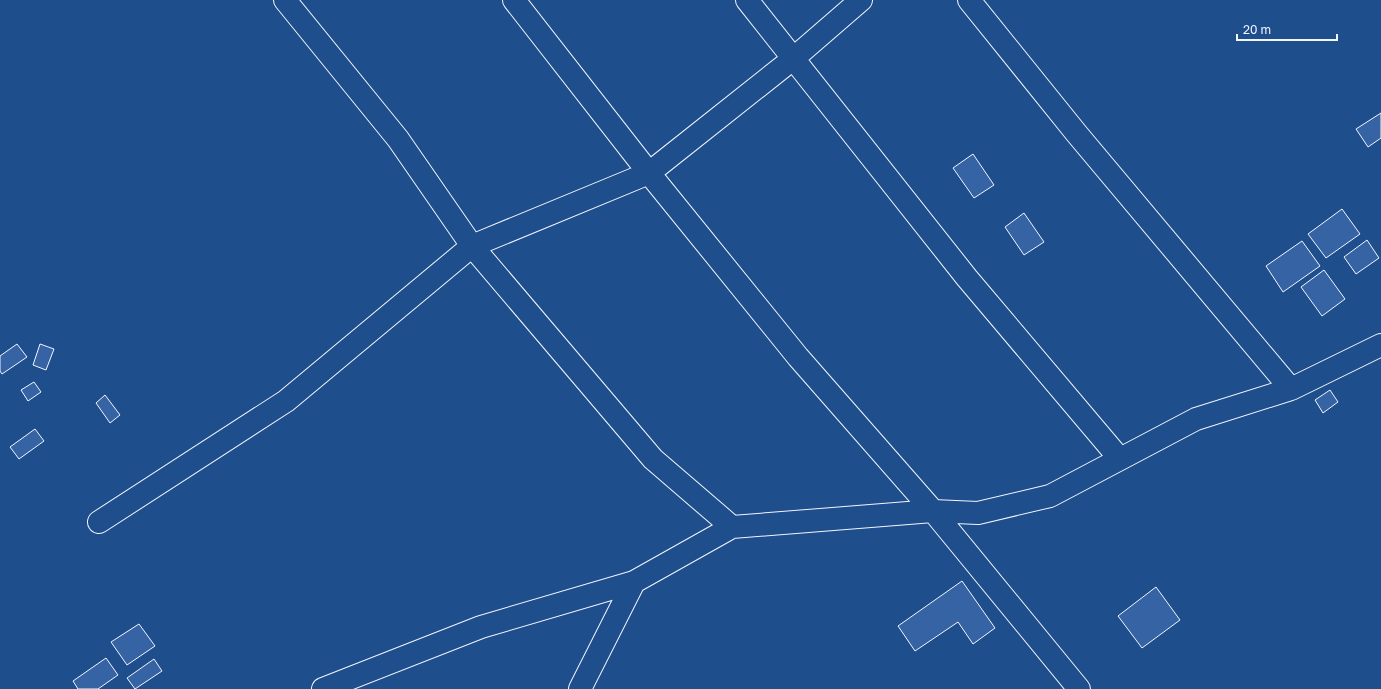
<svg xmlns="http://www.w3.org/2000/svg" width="1381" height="689" font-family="'Golos Text',sans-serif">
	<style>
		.building { fill: #3563a3; stroke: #f2f6ff }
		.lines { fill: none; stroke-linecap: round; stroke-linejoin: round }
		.street-casing { stroke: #f2f6ff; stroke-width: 24 }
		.street { stroke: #1f4e8c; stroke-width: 22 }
	</style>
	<rect width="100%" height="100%" fill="#1f4e8c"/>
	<!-- building -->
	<path class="building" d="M1381 113V138L1368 147 1356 129Z
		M973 154 994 185 974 198 953 168Z
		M1342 209 1360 234 1326 258 1308 234Z
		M1024 213 1044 242 1024 255 1005 227Z
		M1367 240 1379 258 1356 274 1344 257Z
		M1302 241 1320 266 1283 292 1266 266Z
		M1324 270 1345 299 1322 316 1301 287Z
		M17 344 27 357 2 374 0 371V356Z
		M40 344 54 349 46 370 33 365Z
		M34 382 41 392 28 401 21 390Z
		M1330 390 1338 402 1323 413 1315 400Z
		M105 395 120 415 110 423 96 403Z
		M35 429 44 441 19 459 10 447Z
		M962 581 995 628 973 644 958 622 915 651 898 626Z
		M1156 587 1180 620 1142 648 1118 616Z
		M139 624 155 646 127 665 111 642Z
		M106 658 118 675 98 689H78L73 681Z
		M154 659 162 671 135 689 127 678Z"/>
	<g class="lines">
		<defs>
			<path id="street" d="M285 0 398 139 472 246 653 459 732 527
				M514 0 649 173 798 357 933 511 1079 689
				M747 0 967 278 1120 459
				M969 0 1077 134 1291 389
				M99 522 286 401 472 246 649 173 794 58 861 0
				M323 689 481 627 634 582 732 527 933 511 978 513 1050 496 1196 419 1291 389 1381 345
				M580 689 634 582"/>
		</defs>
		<!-- street casing -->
		<use href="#street" class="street-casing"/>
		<!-- street -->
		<use href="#street" class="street"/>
	</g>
	<!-- scale -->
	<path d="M1237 34v6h100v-6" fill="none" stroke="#f2f6ff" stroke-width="2"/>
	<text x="1243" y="34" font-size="12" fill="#f2f6ff" stroke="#1f4e8c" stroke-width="3" paint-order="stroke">20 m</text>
</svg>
